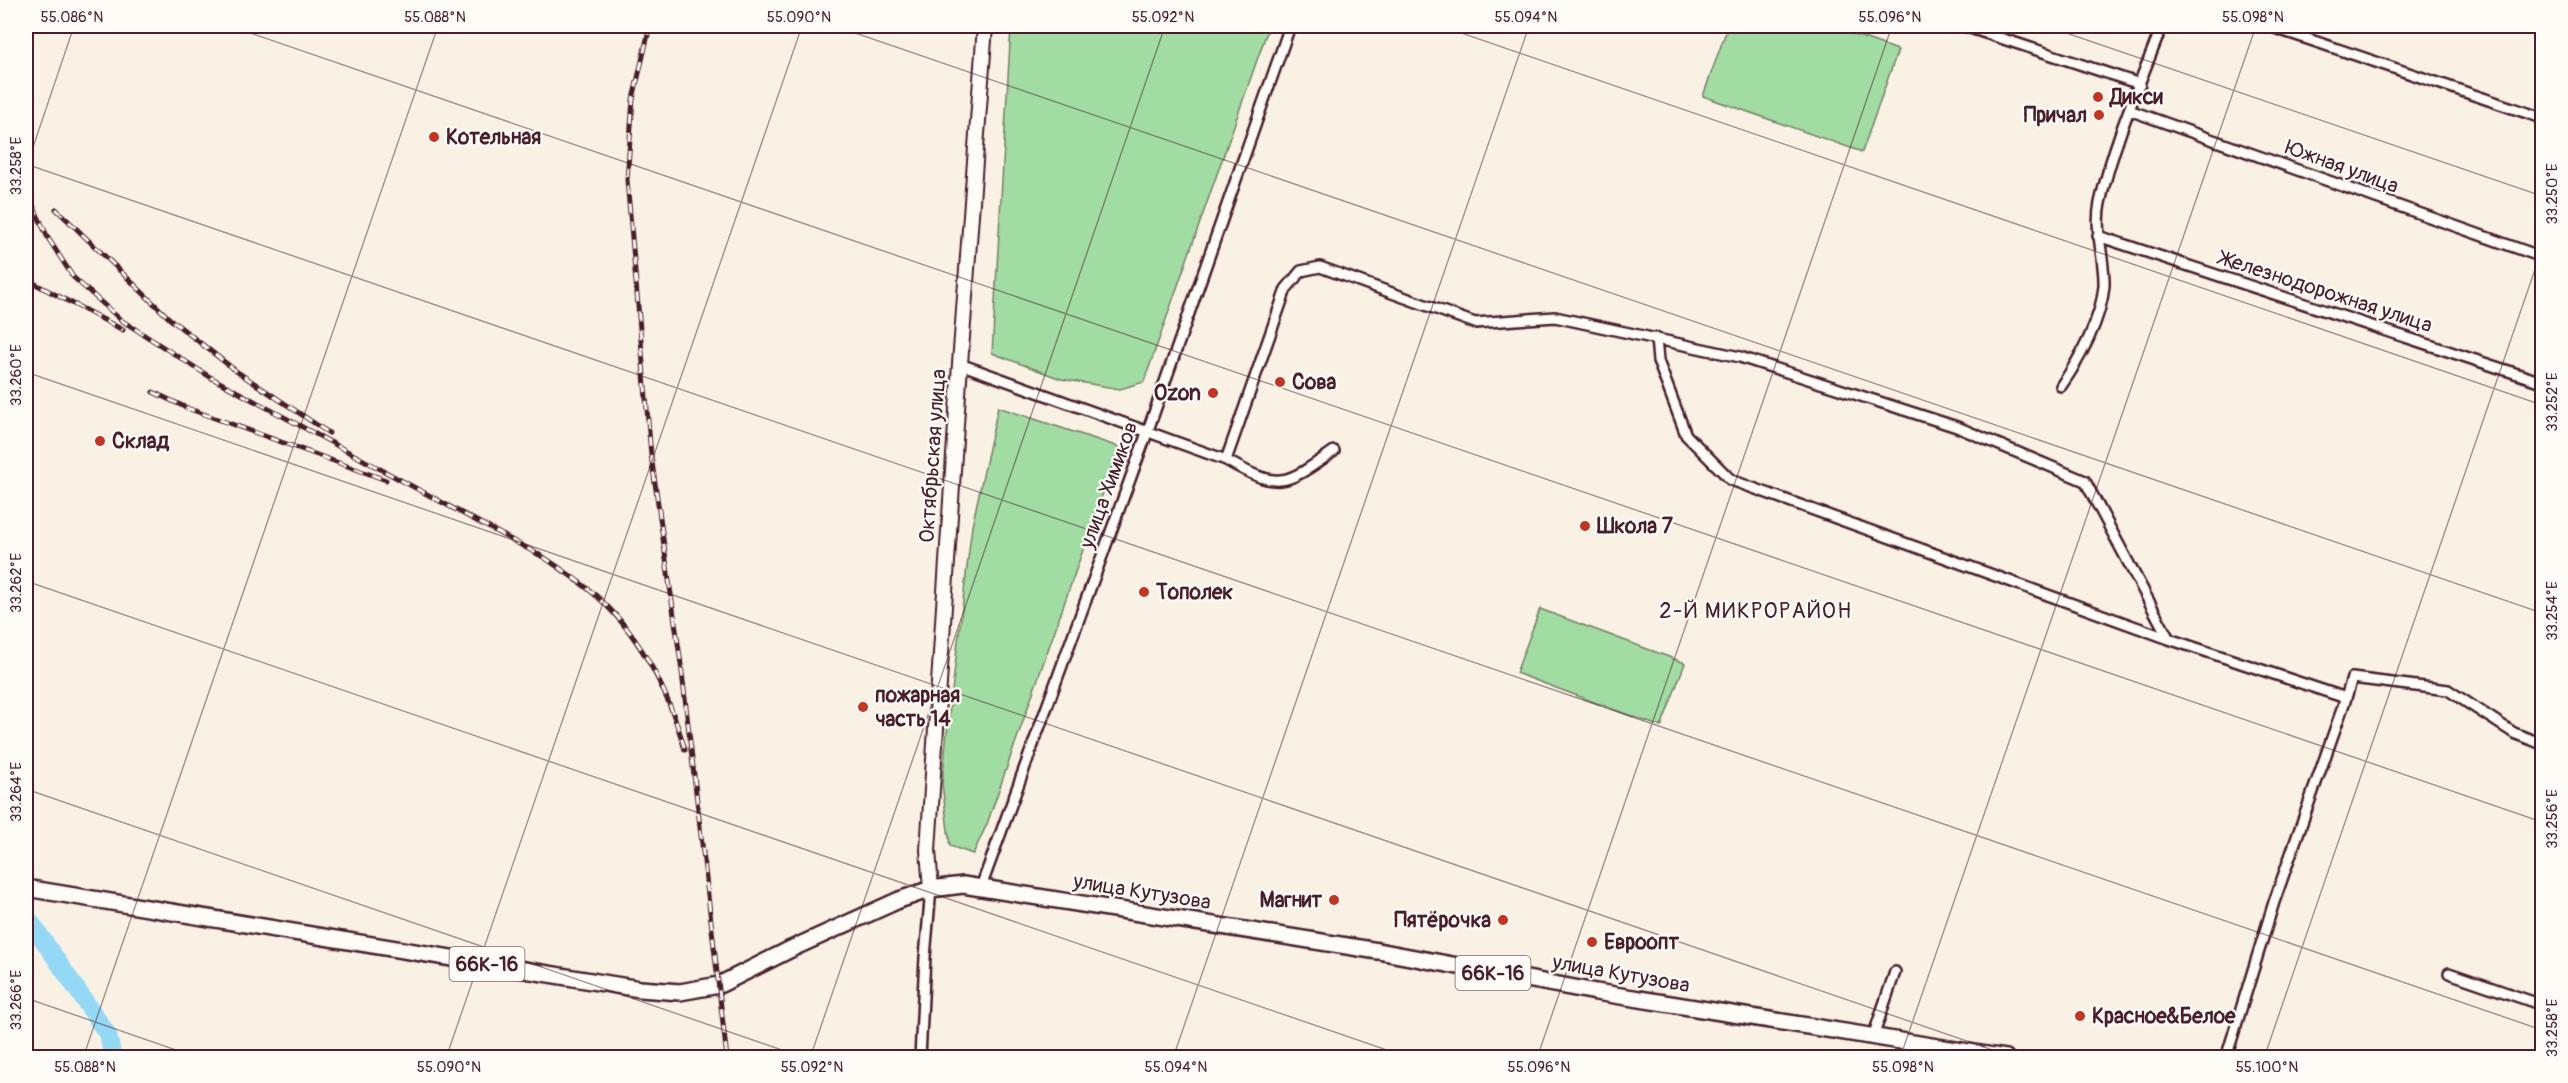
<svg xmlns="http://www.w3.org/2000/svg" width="2568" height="1083" font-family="Pangolin,sans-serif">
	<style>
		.green { fill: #a1dca2; stroke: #767e66; stroke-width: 1.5 }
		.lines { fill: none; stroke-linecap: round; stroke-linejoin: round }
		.river { stroke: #93d9f5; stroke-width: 18 }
		.minor-casing { stroke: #4a1f2b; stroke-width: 14 }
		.secondary-casing { stroke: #4a1f2b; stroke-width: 18 }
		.primary-casing { stroke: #4a1f2b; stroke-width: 20 }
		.minor { stroke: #fdfcf7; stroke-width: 9 }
		.secondary { stroke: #fdfcf7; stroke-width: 14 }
		.primary { stroke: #fdfcf7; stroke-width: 15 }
		.rail-casing { stroke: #4a1f2b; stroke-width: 5 }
		.rail { stroke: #fdfcf7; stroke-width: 3; stroke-dasharray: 9; stroke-linecap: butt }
		.ticks { fill: none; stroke: #4a1f2b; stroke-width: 1.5; stroke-opacity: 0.45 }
		.poi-dot { fill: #c8321e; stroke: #fdfcf7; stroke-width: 2 }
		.labels { text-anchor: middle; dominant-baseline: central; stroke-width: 4.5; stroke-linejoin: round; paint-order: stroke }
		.shield { fill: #fdfcf7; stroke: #806168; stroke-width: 1.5 }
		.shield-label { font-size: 20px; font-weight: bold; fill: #4a1f2b }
		.poi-label { font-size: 21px; font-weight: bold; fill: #4a1f2b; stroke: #fdfcf7; text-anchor: start }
		.street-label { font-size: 21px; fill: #4a1f2b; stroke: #fdfcf7 }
		.neighbourhood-label { font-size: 22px; letter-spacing: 1.5px; fill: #4a1f2b; stroke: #fdfcf7 }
		.neatline { fill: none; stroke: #4a1f2b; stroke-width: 2 }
		.ticks-label { font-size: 15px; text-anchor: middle; fill: #4a1f2b }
	</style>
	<rect width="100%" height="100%" fill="#f9f2e4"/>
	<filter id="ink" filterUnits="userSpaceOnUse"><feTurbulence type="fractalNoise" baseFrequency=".0167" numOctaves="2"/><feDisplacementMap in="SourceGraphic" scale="12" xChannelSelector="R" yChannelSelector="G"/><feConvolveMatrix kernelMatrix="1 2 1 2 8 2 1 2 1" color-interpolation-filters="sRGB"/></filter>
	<g filter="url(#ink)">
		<!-- green -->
		<path class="green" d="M1011 26H1269L1144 382 1120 389 1061 379 992 353Z
			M1728 26H1829L1898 50 1862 152 1703 96Z
			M998 407 1119 447 987 824 973 854 950 846 942 784 946 740 972 526Z
			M1540 609 1685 663 1661 727 1516 673Z"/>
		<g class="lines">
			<!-- river -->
			<path class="river" d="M26 915 108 1035 113 1058"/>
			<defs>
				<path id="minor" d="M1964 26 2140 84
					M2269 26 2542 118
					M2129 110 2542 257
					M2098 236 2542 382
					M1656 338 1658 361 1686 435 1731 480 2169 639 2346 698 2274 902 2226 1058
					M960 364 1226 460 1286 289 1301 271 1320 267 1475 323 1555 317 1740 357 1957 427 2085 481 2169 639
					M2061 386C2080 359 2101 320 2104 286 2105 258 2094 232 2100 203 2113 143 2140 83 2162 26
					M1226 460C1280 491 1285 485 1334 451
					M2346 698 2352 678 2448 690 2514 733 2542 744
					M981 887 1147 433 1290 26
					M2449 973 2542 1005
					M1873 1037 1895 972
					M920 1058 925 957 931 889"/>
				<path id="secondary" d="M931 889 928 850 960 364 985 26"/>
				<path id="primary" d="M26 888 640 989 680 992 719 985 793 948 899 900 931 889 963 885 1378 951 1596 992 2006 1058"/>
			</defs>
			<!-- minor casing -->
			<use href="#minor" class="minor-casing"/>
			<!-- secondary casing -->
			<use href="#secondary" class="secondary-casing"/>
			<!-- primary casing -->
			<use href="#primary" class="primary-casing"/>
			<!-- minor -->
			<use href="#minor" class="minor"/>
			<!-- secondary -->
			<use href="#secondary" class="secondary"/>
			<!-- primary -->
			<use href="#primary" class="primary"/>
			<defs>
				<path id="rail" d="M650 26 633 99 627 180 651 455 681 664 727 1058
					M26 190 48 238 73 277 121 320 210 377 545 558C561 569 578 580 593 593 641 634 668 691 685 750
					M56 209 170 319 236 371 329 433
					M26 279 123 330
					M153 392 187 408 386 480"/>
			</defs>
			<!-- rail casing -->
			<use href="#rail" class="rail-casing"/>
			<!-- rail -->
			<use href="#rail" class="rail"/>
		</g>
	</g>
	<!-- ticks -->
	<path class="ticks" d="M230 26 2542 822M835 26 2542 613M1441 26 2542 405M2046 26 2542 196M26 164 2542 1030M26 168 74 26M26 372 2016 1058M26 581 1410 1058M26 789 805 1058M26 998 199 1058M83 1058 438 26M446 1058 802 26M810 1058 1165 26M1173 1058 1529 26M1537 1058 1892 26M1900 1058 2256 26M2264 1058 2542 249"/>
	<!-- markers -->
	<g class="poi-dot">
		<circle cx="2098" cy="97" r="6"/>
		<circle cx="2099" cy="115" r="6"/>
		<circle cx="434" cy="137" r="6"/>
		<circle cx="1280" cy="382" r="6"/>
		<circle cx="1213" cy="393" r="6"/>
		<circle cx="100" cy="441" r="6"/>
		<circle cx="1585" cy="526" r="6"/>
		<circle cx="1144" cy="592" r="6"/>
		<circle cx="863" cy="707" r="6"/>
		<circle cx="1334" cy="900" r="6"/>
		<circle cx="1503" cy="920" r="6"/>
		<circle cx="1592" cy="942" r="6"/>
		<circle cx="2080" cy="1016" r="6"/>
	</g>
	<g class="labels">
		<!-- shield labels -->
		<g class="shield">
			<rect x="449.5" y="947" width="75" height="34" rx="4.5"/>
			<rect x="1455.5" y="956" width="75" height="34" rx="4.5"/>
		</g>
		<g class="shield-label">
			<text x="487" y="964">66К-16</text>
			<text x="1493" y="973">66К-16</text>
		</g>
		<!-- poi labels -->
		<g class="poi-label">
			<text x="2110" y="97">Дикси</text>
			<text x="2087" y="115" text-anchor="end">Причал</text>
			<text x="446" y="137">Котельная</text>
			<text x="1292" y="382">Сова</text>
			<text x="1201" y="393" text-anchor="end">Ozon</text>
			<text x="112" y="441">Склад</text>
			<text x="1597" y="526">Школа 7</text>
			<text x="1156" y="592">Тополек</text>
			<text x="875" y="695">пожарная<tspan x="875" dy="24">часть 14</tspan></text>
			<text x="1322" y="900" text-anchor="end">Магнит</text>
			<text x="1491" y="920" text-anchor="end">Пятёрочка</text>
			<text x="1604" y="942">Евроопт</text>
			<text x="2092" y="1016">Красное&amp;Белое</text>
		</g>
		<!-- street labels -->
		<g class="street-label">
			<text transform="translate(2342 167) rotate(20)">Южная улица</text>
			<text transform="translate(2326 292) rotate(18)">Железнодорожная улица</text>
			<text transform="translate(933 456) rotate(-86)">Октябрьская улица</text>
			<text transform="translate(1109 485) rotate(-70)">улица Химиков</text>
			<text transform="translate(1142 892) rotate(9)">улица Кутузова</text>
			<text transform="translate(1621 974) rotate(10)">улица Кутузова</text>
		</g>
		<!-- neighbourhood labels -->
		<g class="neighbourhood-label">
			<text x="1756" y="611">2-Й МИКРОРАЙОН</text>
		</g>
	</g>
	<!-- margin -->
	<rect width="2568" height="1083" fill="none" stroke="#fdfcf7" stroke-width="66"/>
	<rect x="33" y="33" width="2502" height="1017" class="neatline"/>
	<g class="ticks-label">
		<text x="72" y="22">55.086°N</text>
		<text x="435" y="22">55.088°N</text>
		<text x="799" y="22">55.090°N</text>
		<text x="1163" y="22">55.092°N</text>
		<text x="1526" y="22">55.094°N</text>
		<text x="1890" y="22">55.096°N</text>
		<text x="2253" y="22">55.098°N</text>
		<text transform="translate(16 166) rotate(-90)" y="5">33.258°E</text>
		<text transform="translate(2552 194) rotate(-90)" y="5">33.250°E</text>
		<text transform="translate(16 375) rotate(-90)" y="5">33.260°E</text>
		<text transform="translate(2552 402) rotate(-90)" y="5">33.252°E</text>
		<text transform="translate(16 583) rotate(-90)" y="5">33.262°E</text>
		<text transform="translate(2552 611) rotate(-90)" y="5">33.254°E</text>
		<text transform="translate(16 792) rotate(-90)" y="5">33.264°E</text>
		<text transform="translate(2552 819) rotate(-90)" y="5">33.256°E</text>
		<text transform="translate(16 1000) rotate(-90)" y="5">33.266°E</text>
		<text transform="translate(2552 1028) rotate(-90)" y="5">33.258°E</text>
		<text x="85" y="1072">55.088°N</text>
		<text x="449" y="1072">55.090°N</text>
		<text x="812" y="1072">55.092°N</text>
		<text x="1176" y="1072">55.094°N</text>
		<text x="1539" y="1072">55.096°N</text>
		<text x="1903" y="1072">55.098°N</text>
		<text x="2267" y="1072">55.100°N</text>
	</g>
</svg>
